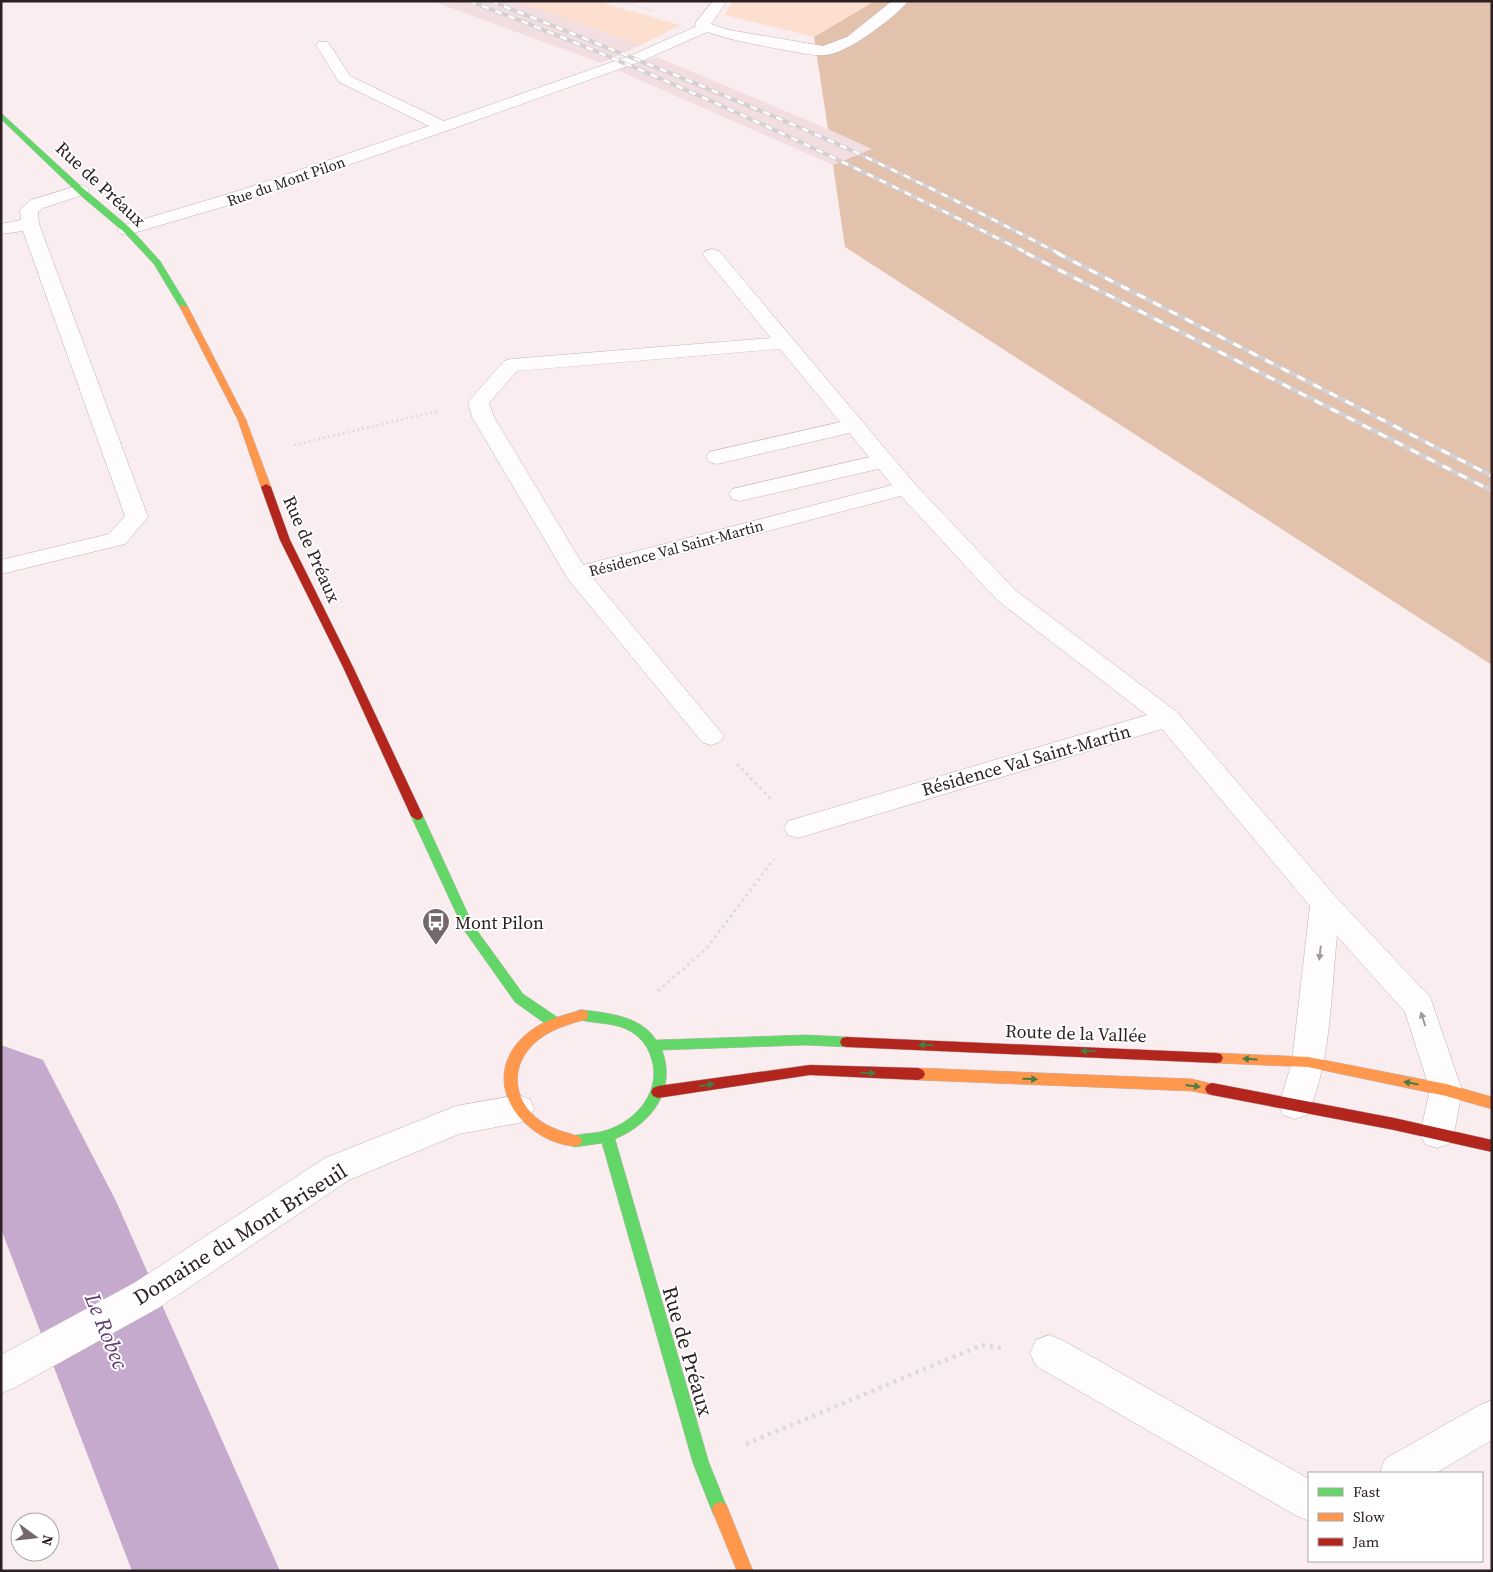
<svg xmlns="http://www.w3.org/2000/svg" width="1493" height="1572" font-family="'Source Serif 4',serif">
	<style>
		.built { fill: #f2dde0 }
		.green { fill: #fcdfcf }
		.forest { fill: #e2c1ad }
		.lines { fill: none; stroke-linecap: round; stroke-linejoin: round }
		.river { fill: #c6aace; fill-rule: evenodd }
		.lane-casing { stroke: #bfb3b5; stroke-width: 1 }
		.street-casing { stroke: #bfb3b5; stroke-width: 1 }
		.fast-casing { stroke: #bfb3b5; stroke-width: 1 }
		.slow-casing { stroke: #bfb3b5; stroke-width: 1 }
		.jam-casing { stroke: #bfb3b5; stroke-width: 1 }
		.path-far3 { stroke: #ded9db; stroke-width: 2; stroke-dasharray: 1 2.5; stroke-linecap: butt }
		.path-far2 { stroke: #ded9db; stroke-width: 2.5; stroke-dasharray: 2 3; stroke-linecap: butt }
		.path-far1 { stroke: #ded9db; stroke-width: 3; stroke-dasharray: 2.5 4; stroke-linecap: butt }
		.path { stroke: #ded9db; stroke-width: 4.5; stroke-dasharray: 3 5; stroke-linecap: butt }
		.lane { fill: #fefcfd; fill-rule: evenodd }
		.street { fill: #fefcfd; fill-rule: evenodd }
		.fast { fill: #63d668; fill-rule: evenodd }
		.slow { fill: #ff974d; fill-rule: evenodd }
		.jam { fill: #b3261e; fill-rule: evenodd }
		.rail-far1-casing { stroke: #d5d1d2; stroke-width: 4 }
		.rail-casing { stroke: #d5d1d2; stroke-width: 4.5 }
		.rail-far1 { stroke: #fff; stroke-width: 2.5; stroke-dasharray: 7; stroke-linecap: butt }
		.rail { stroke: #fff; stroke-width: 3; stroke-dasharray: 9; stroke-linecap: butt }
		.oneway { fill: #a0999a }
		.oneway2 { fill: #487b45 }
		.labels { text-anchor: middle; dominant-baseline: central; stroke-width: 4; stroke-linejoin: round; paint-order: stroke }
		.far-street-label { font-size: 15px; fill: #2d2022; stroke: #fff }
		.street-label { font-size: 18px; fill: #2d2022; stroke: #fff }
		.poi-label { font-size: 18px; fill: #2d2022; stroke: #fff; text-anchor: start }
		.near-street-label { font-size: 21px; fill: #2d2022; stroke: #fff }
		.near-water-label { font-size: 22px; font-style: italic; fill: #633876; stroke: #fff }
	</style>
	<rect width="100%" height="100%" fill="#faedf0"/>
	<!-- built -->
	<path class="built" d="M432 1H516L641 45 601 63Z
		M657 57 828 129 873 149 833 165 617 70Z"/>
	<!-- green -->
	<path class="green" d="M516 1H596L680 25 641 45Z
		M732 1H875L814 37 725 15Z"/>
	<!-- forest -->
	<path class="forest" d="M875 1H1492V665L845 247 833 165 872 149 828 129 814 37Z"/>
	<g class="lines">
		<!-- river -->
		<path class="river" d="M1 1045 43 1060 116 1201 280 1571H132L1 1229Z"/>
		<defs>
			<path id="lane" d="M80 185 86 186 89 190 86 194 43 208 38 212 39 224 148 517 125 544 1 574V560L109 534 125 516 23 231 1 234V224L21 220 20 210 31 200Z
				M854 419 862 420 865 425 862 430 717 464 709 462 706 457 709 452Z
				M883 454 891 456 894 461 891 466 740 501 732 499 729 494 732 489Z"/>
			<path id="street" d="M713 1H727L711 24 729 30 823 46 847 37 892 1H908C896 17 845 55 825 55 810 56 793 51 779 49 754 44 730 40 707 32L642 61 449 130 253 198 127 235 121 234 118 230 121 226 241 190 429 126 339 82 316 45 318 42H328L350 76 444 121 632 55 695 27 696 22Z
				M712 249 719 251 914 483 1015 590 1177 712 1335 896 1430 997 1462 1090 1454 1134 1449 1144 1437 1148 1425 1144 1420 1134 1430 1090 1405 1012 1337 936C1331 992 1331 1064 1307 1115L1295 1119 1283 1115 1279 1105 1292 1062 1310 906 1162 729 798 838 788 835 784 828 788 821 1147 715 997 600 901 496 592 577 724 736 720 742 711 745 702 742 568 579 472 417 468 402 504 361 511 359 771 338 703 255 705 251ZM780 349 892 485 583 565 494 417 489 403 517 371Z
				M518 1095 530 1099 534 1109 530 1119 518 1123 459 1134 349 1180 160 1307 14 1388 1 1393V1355L134 1283 325 1158 456 1106Z
				M1049 1335 1062 1340 1309 1479V1521L1295 1515 1036 1366 1030 1353 1036 1340Z
				M1492 1400V1440L1436 1473H1380L1385 1459 1478 1406Z"/>
			<path id="fast" d="M1 113 85 190 130 228 160 261 188 307 187 309H181L154 264 124 232 79 194 1 119Z
				M417 812 423 816 473 925 523 994 560 1019 561 1023 560 1027 555 1028 550 1027 515 1002 464 930 411 816Z
				M582 1010C608 1013 641 1016 656 1040L806 1035 847 1037 852 1038 854 1042 852 1046 847 1047 806 1045 662 1050C677 1091 651 1124 615 1139L709 1463 728 1510 726 1516 720 1518 714 1516 693 1463 602 1143 575 1147 570 1145 568 1141 570 1137C581 1133 593 1134 604 1131 633 1123 659 1096 653 1064 649 1047 641 1036 626 1029 611 1022 593 1024 577 1019L576 1015 577 1011Z"/>
			<path id="slow" d="M181 305 188 307 246 420 271 487 269 489H263L261 487 238 420 180 307Z
				M582 1010 587 1011 588 1015 587 1019C569 1024 552 1029 538 1040 506 1066 513 1106 547 1125 558 1131 569 1133 580 1137L582 1141 580 1145C571 1148 558 1143 550 1140 505 1119 484 1068 529 1032 544 1020 563 1015 582 1010Z
				M1216 1053 1308 1057 1446 1084 1492 1097V1109L1446 1096 1308 1067 1216 1063 1211 1062 1209 1058 1211 1054Z
				M918 1068 1192 1079 1217 1085 1219 1089 1217 1093 1212 1095 1192 1091 918 1080 913 1078 911 1074 913 1070Z
				M720 1502 726 1504 753 1571H737L712 1510 714 1504Z"/>
			<path id="jam" d="M266 484 271 487 290 540 353 667 423 816 421 819 417 820 411 816 343 667 280 540 261 487Z
				M847 1037 1216 1053 1221 1054 1223 1058 1221 1062 1216 1063 847 1047 842 1046 840 1042 842 1038Z
				M810 1065 918 1068 923 1070 925 1074 923 1078 918 1080 810 1075 658 1098 653 1096 651 1092 653 1088 658 1086Z
				M1212 1083 1394 1118 1492 1140V1152L1394 1130 1212 1095 1207 1093 1205 1089 1207 1085Z"/>
		</defs>
		<!-- lane casing -->
		<use href="#lane" class="lane-casing"/>
		<!-- street casing -->
		<use href="#street" class="street-casing"/>
		<!-- fast casing -->
		<use href="#fast" class="fast-casing"/>
		<!-- slow casing -->
		<use href="#slow" class="slow-casing"/>
		<!-- jam casing -->
		<use href="#jam" class="jam-casing"/>
		<!-- path-far3 -->
		<path class="path-far3" d="M618 1 653 11"/>
		<!-- path-far2 -->
		<path class="path-far2" d="M294 445 438 411"/>
		<!-- path-far1 -->
		<path class="path-far1" d="M737 764 771 799
			M658 991 706 949 774 859"/>
		<!-- path -->
		<path class="path" d="M746 1444 982 1345 1002 1348"/>
		<!-- lane -->
		<use href="#lane" class="lane"/>
		<!-- street -->
		<use href="#street" class="street"/>
		<!-- fast -->
		<use href="#fast" class="fast"/>
		<!-- slow -->
		<use href="#slow" class="slow"/>
		<!-- jam -->
		<use href="#jam" class="jam"/>
		<defs>
			<path id="rail-far1" d="M469 1C661 73 845 161 1029 254
				M491 1C606 47 720 92 833 142 910 177 985 215 1060 254"/>
			<path id="rail" d="M1026 253 1492 491
				M1057 253 1492 476"/>
		</defs>
		<!-- rail-far1 casing -->
		<use href="#rail-far1" class="rail-far1-casing"/>
		<!-- rail casing -->
		<use href="#rail" class="rail-casing"/>
		<!-- rail-far1 -->
		<use href="#rail-far1" class="rail-far1"/>
		<!-- rail -->
		<use href="#rail" class="rail"/>
	</g>
	<!-- one-way arrows -->
	<defs><path id="oneway-solid" d="M-6-.8H1V-3.2L6.5 0L1 3.2V.8H-6Z" transform="scale(1.25)"/></defs>
	<g class="oneway">
		<use href="#oneway-solid" transform="translate(1320 953) rotate(96)"/>
		<use href="#oneway-solid" transform="translate(1423 1019) rotate(-108)"/>
	</g>
	<g class="oneway2">
		<use href="#oneway-solid" transform="translate(926 1045) rotate(-178)"/>
		<use href="#oneway-solid" transform="translate(1088 1051) rotate(-178)"/>
		<use href="#oneway-solid" transform="translate(1250 1059) rotate(-177)"/>
		<use href="#oneway-solid" transform="translate(868 1073) rotate(2)"/>
		<use href="#oneway-solid" transform="translate(1030 1079) rotate(2)"/>
		<use href="#oneway-solid" transform="translate(1411 1083) rotate(-169)"/>
		<use href="#oneway-solid" transform="translate(707 1085) rotate(-8)"/>
		<use href="#oneway-solid" transform="translate(1193 1086) rotate(7)"/>
	</g>
	<!-- icons -->
	<defs>
		<symbol id="bus-pin" viewBox="-11 -11 22 30"><path d="M0 17L-7.5 6A9.5 9.5 0 1 1 7.5 6Z" fill="#75686a" stroke="#fff"/><path d="M-5-6H5V4H4V6H2V4H-2V6H-4V4H-5ZM-3.5-4V0h7V-4ZM-3.5 1.2v1.5H-2V1.2ZM2 1.2v1.5H3.5V1.2Z" fill="#fff"/></symbol>
	</defs>
	<g fill-rule="evenodd">
		<use href="#bus-pin" x="420" y="906" width="32" height="43"/>
	</g>
	<g class="labels">
		<!-- far-street labels -->
		<g class="far-street-label">
			<text transform="translate(286 181) rotate(-19)">Rue du Mont Pilon</text>
			<text transform="translate(676 548) rotate(-15)">Résidence Val Saint-Martin</text>
		</g>
		<!-- street labels -->
		<g class="street-label">
			<text transform="translate(101 184) rotate(43)">Rue de Préaux</text>
			<text transform="translate(312 549) rotate(66)">Rue de Préaux</text>
			<text transform="translate(1026 760) rotate(-16)">Résidence Val Saint-Martin</text>
			<text transform="translate(1076 1033) rotate(2)">Route de la Vallée</text>
		</g>
		<!-- poi labels -->
		<g class="poi-label">
			<text x="455" y="922">Mont Pilon</text>
		</g>
		<!-- near-street labels -->
		<g class="near-street-label">
			<text transform="translate(240 1234) rotate(-32)">Domaine du Mont Briseuil</text>
			<text transform="translate(688 1351) rotate(74)">Rue de Préaux</text>
		</g>
		<!-- near-water labels -->
		<g class="near-water-label">
			<text transform="translate(107 1331) rotate(68)">Le Robec</text>
		</g>
	</g>
	<!-- border -->
	<rect width="1493" height="1572" fill="none" stroke="#2d2022" stroke-width="5"/>
	<!-- legend -->
	<rect x="1308" y="1472" width="175" height="90" fill="#ffffff" stroke="#aba6a7"/>
	<rect x="1318" y="1488" width="25" height="8" fill="#63d668" stroke="#aba6a7"/>
	<text x="1353" y="1497" font-size="15" fill="#2d2022">Fast</text>
	<rect x="1318" y="1513" width="25" height="8" fill="#ff974d" stroke="#aba6a7"/>
	<text x="1353" y="1522" font-size="15" fill="#2d2022">Slow</text>
	<rect x="1318" y="1538" width="25" height="8" fill="#b3261e" stroke="#aba6a7"/>
	<text x="1353" y="1547" font-size="15" fill="#2d2022">Jam</text>
	<!-- north arrow -->
	<g transform="translate(35 1537) rotate(105)"><circle r="24" fill="#ffffff" stroke="#aba6a7"/>
	<path d="M0-4L9 19L0 12L-9 19Z" fill="#75686a"/>
	<text y="-8" font-size="14" font-weight="bold" text-anchor="middle" fill="#2d2022">N</text>
	</g>
</svg>
